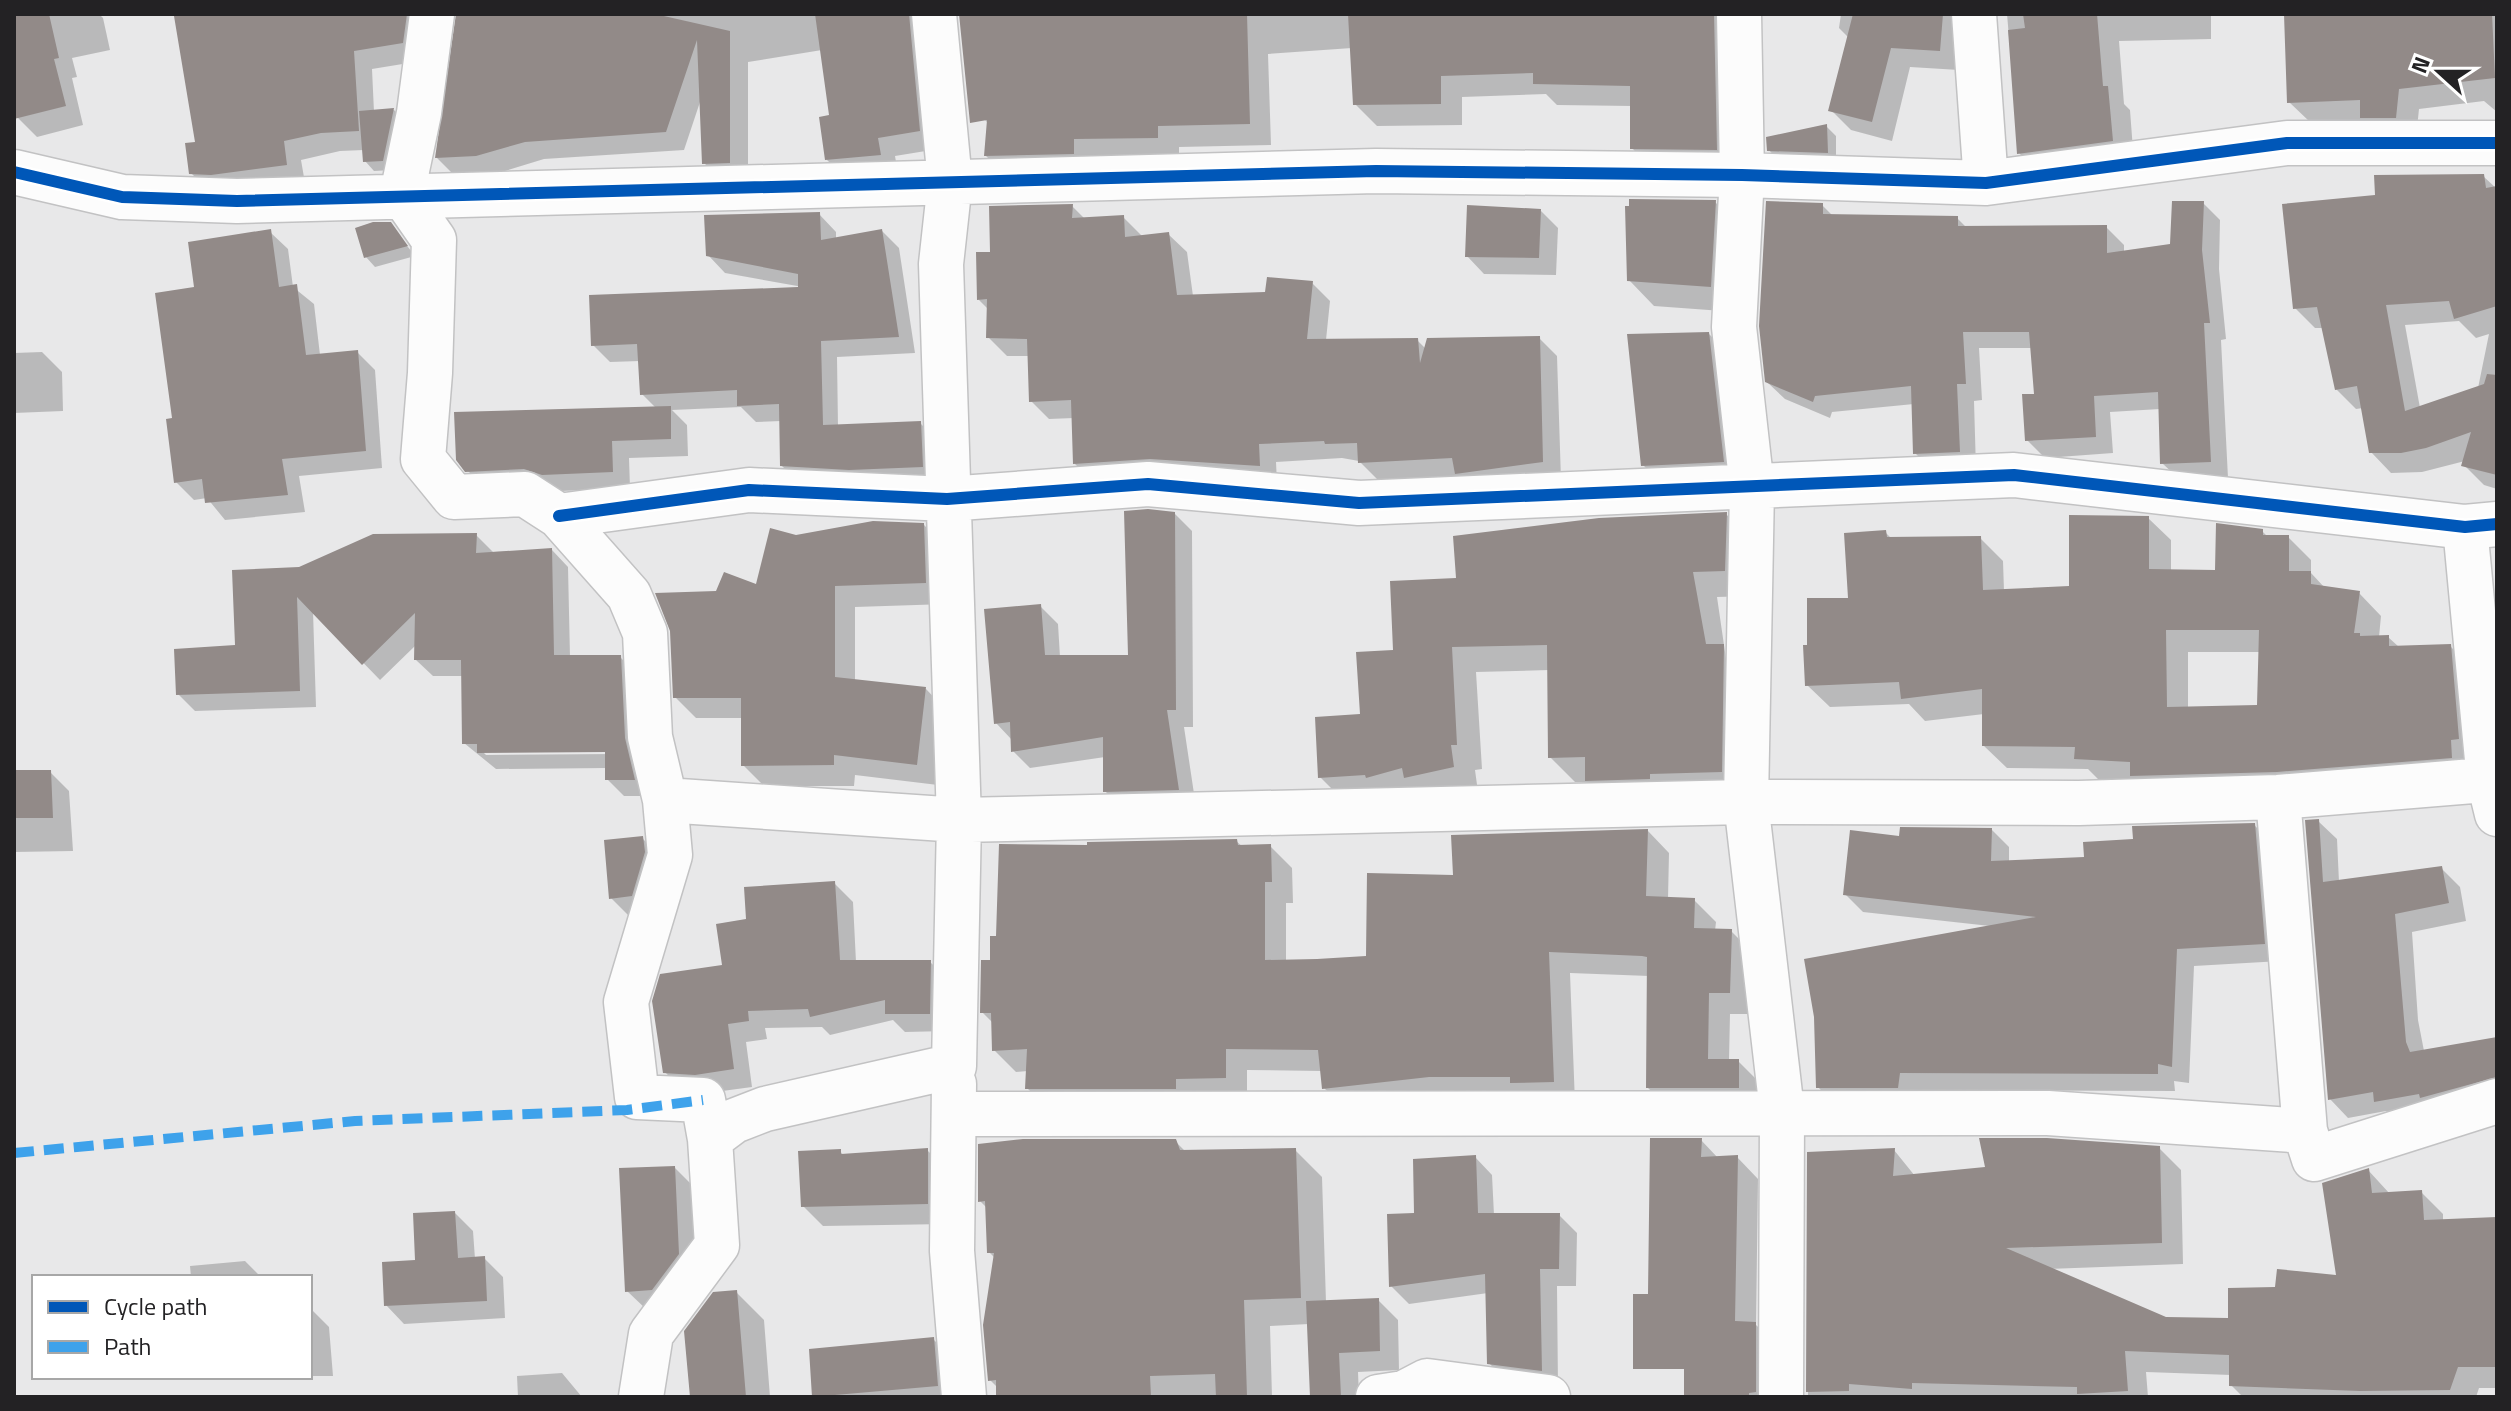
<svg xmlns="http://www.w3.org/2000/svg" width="2511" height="1411" font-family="'Titillium Web',sans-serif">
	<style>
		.shadow { fill: #0003; fill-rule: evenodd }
		.building { fill: #928a88; fill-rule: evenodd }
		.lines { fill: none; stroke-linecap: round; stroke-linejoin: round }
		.minor-casing { stroke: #c2c2c3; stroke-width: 47 }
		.minor { stroke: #fcfcfc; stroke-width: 44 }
		.quiet { stroke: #3ea2eb; stroke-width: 10; stroke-dasharray: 20 10; stroke-linecap: butt }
		.cycleway-casing { stroke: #fff; stroke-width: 17 }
		.cycleway { stroke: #0057b8; stroke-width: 12 }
	</style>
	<rect width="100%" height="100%" fill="#e8e8e9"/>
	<!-- shadow -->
	<path class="shadow" d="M14 14H99L103 18 110 50 72 58 77 77 72 78 83 125 37 137 18 118 14 103Z
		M212 14H434L421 61 372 69 374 112 394 110 403 119 392 170 374 171 365 161 364 150 340 151 301 160 305 183 210 192 191 173Z
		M458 14H934L938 149 895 156 898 173 846 178 827 160 831 117 822 50 748 62V181H723L704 163 701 99 684 150 544 159 495 174 455 176 437 158Z
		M979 14H1728L1737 171 1653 170 1632 148V106L1557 105 1546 94 1462 97V125L1377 126 1355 104 1352 48 1268 54 1271 145 1179 147V159L1008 177 986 156 989 124 985 120Z
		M1841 14H1976L1959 70 1910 67 1892 141 1851 130 1831 110 1849 38 1839 28Z
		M2007 14H2211V39L2119 41 2124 104 2130 110 2134 163 2041 175 2019 153Z
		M2287 14H2497V112L2484 101 2419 109 2416 138H2383L2365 120 2310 122 2289 102Z
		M1826 126 1836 136V161L1778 160 1769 150Z
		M2483 176 2497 189V489L2484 485 2464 465 2465 461 2422 472 2391 473 2371 452 2363 408 2356 409 2336 389 2323 328H2315L2295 308 2377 197ZM2459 321 2476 338 2489 334 2478 388 2420 408 2405 325Z
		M1715 202 1741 228 1736 312 1654 306 1629 280Z
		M2203 203 2220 220 2219 269 2226 339 2221 340 2228 478 2180 480 2162 463 2160 409 2110 412 2113 453 2045 458 2027 440 2036 396 2033 348H1979L1982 400 1974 401 1976 469 1933 471 1915 453 1914 404 1832 412 1830 418 1785 399 1767 382 1822 205 1833 216 1957 218 1967 228 2106 227 2124 245V253L2172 246Z
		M1072 206 1085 219 1123 217 1143 237 1168 234 1187 252 1193 296 1267 294 1312 283 1330 301 1326 340H1417L1426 349 1539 338 1557 356 1561 480 1475 491 1460 476 1378 480 1359 461 1342 458 1276 462 1277 483 1094 482 1075 464 1074 418 1049 419 1031 401 1029 356H1007L988 337 989 310 979 300 993 254Z
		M1541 211 1558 228 1556 275 1484 274 1467 256Z
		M819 214 836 232V239L882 231 899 248 915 353 837 357 838 427 920 423 937 440 939 483H799L782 466 781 421 756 422 741 407 672 410 687 425 688 456 629 458 630 488 560 491 485 488 467 470 656 408 642 394 640 361 610 362 593 345 803 287 725 273 708 255Z
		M390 224 415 256 375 267 366 257Z
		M270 232 288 249 293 287 314 304 320 355 357 352 375 370 382 468 299 476 305 512 225 520 207 498 194 500 176 482 174 420 196 289Z
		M1709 334 1736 361 1750 489 1670 492 1643 465Z
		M42 352 62 372 63 411 14 413V353Z
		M1174 513 1192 531 1193 727H1184L1196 807 1122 809 1105 791V757L1030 768 1013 751 1012 740 996 723 1040 606 1058 624 1060 657H1131Z
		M1726 514 1751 540 1750 596 1717 597 1746 796 1612 805 1589 782H1575L1550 757 1549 670 1476 672 1482 769 1475 770 1478 792 1345 802 1320 777 1362 716 1395 652 1458 580Z
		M2148 518 2171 540V571L2217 572 2262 531 2268 537H2288L2311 560V573L2325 588 2359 593 2381 616 2379 637H2388L2399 647 2450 646 2473 669 2483 779 2099 780 2088 769 2007 768 1984 746V714L1925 721 1909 704 1830 707 1807 685 1809 647 1850 600 1885 532 1892 539 1980 538 2003 561 2004 591 2071 588ZM2188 652H2260L2259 707 2188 708Z
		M924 525 945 546 947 604 855 607V681L926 689 947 711 938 785 855 775 854 786H764L743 765V718H696L675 697 718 593 757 587 796 537Z
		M476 535 493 552 552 550 568 567 570 657H620L637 674 650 796H624L607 779V768L496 769 464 743 463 676H433L416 660V645L380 680 313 611 316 707 195 711 178 694 237 647 299 569ZM615 750V754L486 755 482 751Z
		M14 772H50L69 791 73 851 14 852Z
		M2318 821 2337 839 2339 882 2441 868 2460 887 2466 921 2412 932 2418 1020 2424 1051 2497 1040V1099L2395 1119 2386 1111 2348 1118 2330 1099Z
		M2254 825 2272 842 2281 961 2194 966 2189 1083 2174 1081 2175 1091 1917 1090 1915 1105H1835L1818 1087 1990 926 1863 912 1845 894 1901 838 1992 830 2009 847V863L2086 859 2135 840Z
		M1648 831 1669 853 1668 899 1694 900 1716 922 1715 931H1731L1753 953 1751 1014H1730L1729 1061H1738L1760 1083V1109H1670L1648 1088 1649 976 1570 973 1575 1103 1346 1109 1324 1088 1322 1071 1247 1070V1099L1049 1110 1027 1088 1028 1071 1016 1072 994 1050 993 1023 982 1012 998 938 1089 847 1236 841 1243 847 1270 846 1292 868 1293 903H1286V961L1367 958 1455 877Z
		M642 838 662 858 631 918 611 898Z
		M834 883 853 902 856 962H930L949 980 948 1031 905 1032 893 1020 830 1035 822 1027 765 1028 767 1039 746 1042 752 1087 715 1092 683 1091 665 1072 748 920Z
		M1701 1140 1718 1158 1737 1157 1758 1179 1756 1325 1777 1345V1397H1690V1313Z
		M1175 1141 1186 1152 1295 1150 1322 1177 1326 1302 1378 1300 1398 1320 1399 1370 1358 1372 1359 1397H1312L1309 1324 1270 1326 1272 1397H998V1388L990 1380 995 1258 989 1252 987 1208 980 1201Z
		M2159 1148 2181 1170 2183 1264 2048 1269 2165 1319 2231 1320 2276 1289 2338 1278 2368 1170 2390 1194 2421 1192 2443 1214V1221L2497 1219V1388H2479L2476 1397H2243L2231 1385V1375L2146 1372 2148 1397H1808L1809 1154 1894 1150 1915 1176Z
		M927 1150 947 1170V1224L823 1226 803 1206 840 1151 844 1156Z
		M1475 1157 1492 1175 1494 1215H1559L1577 1233 1576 1286H1557L1558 1388 1506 1381 1489 1363 1488 1293 1409 1304 1391 1286 1416 1215Z
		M675 1168 694 1187 698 1273 647 1310 627 1291Z
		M455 1213 473 1231 475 1259 484 1258 503 1277 505 1318 404 1324 386 1305Z
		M245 1261 261 1277H191L190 1266Z
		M736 1292 764 1320 770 1397H692Z
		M310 1308 329 1327 333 1376H310Z
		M933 1339 953 1359 956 1397 814 1396Z
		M562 1373 582 1397H518L517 1376Z
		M212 1377H288L214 1379Z"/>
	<!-- building -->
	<path class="building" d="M14 14H49L59 58 54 59 66 106 14 119Z
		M209 14H407L403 43 354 51 359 131 321 133 284 141 287 165 211 175 189 174 185 143 195 142 174 16Z
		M456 14H655L730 31V163L702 164 697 40 666 132 525 142 476 156 435 158Z
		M815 14H909L920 131 878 138 881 155 825 160 819 117 829 115Z
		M959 14H1247L1250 124 1158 126V138L1074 139V154L984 156 987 120 970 123Z
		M1348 14H1714L1717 150 1630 149V86L1533 84V73L1441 76V104L1353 105Z
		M1853 14H1943L1940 51 1891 48 1872 122 1828 111Z
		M2023 14H2097L2103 86H2108L2113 141 2017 154 2008 30 2025 28Z
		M2284 14H2492L2495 78 2399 89 2396 118H2360V100L2287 103Z
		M394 108 383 161 363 162 359 111Z
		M1827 124 1828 153 1767 151 1766 137Z
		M2484 174 2486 188 2497 186V306L2454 319 2449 301 2386 305 2405 411 2484 384 2487 374 2497 375V475L2461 466 2471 432 2426 448 2401 453H2369L2357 386 2335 390 2317 307 2293 309 2282 204 2375 195 2374 175Z
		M1629 199 1716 200 1711 287 1627 281 1625 206H1629Z
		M1766 201 1823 203V214L1958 216V226L2107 225V253L2170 244 2172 201H2204L2202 250 2210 323H2204L2211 462 2160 464 2158 392 2094 396 2096 437 2025 441 2022 394H2034L2029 332H1963L1966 384H1957L1960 452 1913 454 1911 386 1815 396 1813 402 1765 382 1759 326Z
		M1073 204 1072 218 1124 215 1125 237 1169 232 1177 295 1265 292 1267 277 1313 281 1307 339 1418 338 1420 363 1427 338 1540 336 1543 462 1455 474 1452 458 1358 463 1357 443 1325 444 1324 441 1259 444 1260 466 1150 459 1073 464 1071 400 1029 402 1027 339 986 338 987 299 977 300 976 252H990L989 206Z
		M1467 205 1541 209 1539 258 1465 257Z
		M820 212 821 240 882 229 899 337 821 341 823 425 921 421 923 467 849 470 780 466 779 404 737 406V390L640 395 637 344 591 346 589 295 798 287V274L706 256 704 215Z
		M373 222H391L408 246 364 258 355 228Z
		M271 229 279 287 297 284 306 355 358 350 366 451 282 459 288 495 205 503 202 479 174 483 166 419 172 418 155 293 194 287 188 242Z
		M1709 332 1724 462 1641 466 1627 334Z
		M671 406V439L612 441 613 472 542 475 524 469 465 472 456 460 454 412Z
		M1148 509 1175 512 1176 710H1167L1179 790 1103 792V737L1011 752 1010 722 994 724 984 609 1041 604 1045 655H1128L1124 511Z
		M1727 512 1725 571 1693 572 1706 644H1724L1722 772 1650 774V779L1585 781V757L1548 758 1547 645 1452 647 1457 745H1451L1454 767 1404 778 1402 768 1366 778 1365 775 1318 778 1315 717 1360 714 1356 652 1393 650 1390 581 1456 578 1453 536 1599 518Z
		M2069 515 2149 516V569L2215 570 2216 523 2263 529V535H2289V571H2311V584L2360 591 2354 633H2360V636L2389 635V646L2451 644 2459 739 2451 740 2452 758 2277 772 2130 776V762L2074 759 2075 747 1982 746V689L1901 699 1899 682 1805 686 1803 645H1807V598H1848L1844 533 1886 530 1887 537 1981 536 1983 590 2069 586ZM2166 630H2259L2257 705 2167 707Z
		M873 521 924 523 926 583 835 586V677L926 687 917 765 834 755V765L741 766V698H673L670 631 655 593 716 591 724 572 756 584 770 528 796 535Z
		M477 533 476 553 552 548 554 655H621L625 738 635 780H605V752L477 753V744H462L461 660H414L415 613 362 665 297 597 300 691 176 695 174 649 235 645 232 570 299 567 373 534Z
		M14 770H51L53 818H14Z
		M2319 819 2323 882 2442 866 2449 903 2395 914 2406 1042 2410 1052 2497 1037V1077L2420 1098 2419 1094 2374 1102 2373 1092 2328 1100 2305 820Z
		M2255 823 2265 944 2177 949 2172 1067 2158 1064V1074L1900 1073 1898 1088H1816L1814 1017 1804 959 2036 917 1843 895 1850 830 1899 836 1900 827 1992 828 1991 861 2084 857 2083 842 2133 839 2132 826Z
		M1648 829 1646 896 1695 898 1694 928 1732 929 1730 993H1709L1708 1059H1739V1088H1646L1647 957 1642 956 1549 952 1554 1082 1510 1083V1077H1429L1322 1089 1318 1050 1226 1049V1078L1176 1079V1089H1025L1027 1049 992 1051 991 1013H980L981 960H990V936H996L999 844 1087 845V842L1237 839 1238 845 1271 844 1272 882H1265V960L1317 959 1366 956 1367 873 1453 875 1451 835Z
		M643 836 645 852 632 896 609 899 604 840Z
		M835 881 840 960H931L930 1014H885V1000L810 1017 808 1009 748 1011 749 1021 728 1024 734 1069 695 1075 663 1073 652 1001 660 974 722 965 716 924 746 919 744 887Z
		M1650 1138H1702L1701 1157 1738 1155 1735 1321 1756 1322V1392L1749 1393V1396L1684 1397V1369H1633V1294H1648Z
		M1979 1138H2047L2160 1146 2162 1243 2006 1248 2166 1317 2228 1318V1288L2275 1287 2277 1269 2336 1275 2322 1183 2369 1168 2372 1193 2422 1190 2424 1220 2497 1217V1367H2458L2450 1390 2360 1391 2229 1386V1355L2125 1351 2128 1391 2077 1394V1387L1912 1383V1389L1849 1384V1391L1806 1392 1807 1152 1895 1148 1893 1176 1985 1167Z
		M1023 1139H1176L1180 1150 1296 1148 1301 1298 1244 1300 1247 1397H1216L1215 1374 1150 1376 1151 1397H996V1380L988 1381 983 1325 994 1253H987L985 1201 978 1202V1144Z
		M928 1148V1204L801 1207 798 1151 841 1149V1154Z
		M1476 1155 1478 1213H1560L1559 1269H1540L1542 1371 1487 1364 1485 1274 1389 1287 1387 1214 1414 1213 1413 1159Z
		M675 1166 679 1254 652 1290 625 1292 619 1168Z
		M455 1211 458 1258 485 1256 487 1301 384 1306 382 1262 415 1260 413 1213Z
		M737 1290 746 1397H690L684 1331 713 1292Z
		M1379 1298 1380 1351 1339 1353 1341 1397H1310L1306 1301Z
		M934 1337 938 1386 812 1397 809 1349Z"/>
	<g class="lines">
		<defs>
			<path id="minor" d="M432 14 419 113 402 194 434 240 430 373 423 459 454 497 525 494 559 516 629 595 645 633 650 737 665 800 670 855 626 1002 637 1097 703 1100 710 1139
				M1739 14 1742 175 1734 327 1752 488 1746 802 1782 1111 1781 1397
				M1974 14 1986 183
				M14 172 122 197 237 201 1376 171 1742 175 1986 183 2287 143H2497
				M559 516 749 490 947 499 1148 484 1359 503 2014 475 2465 527 2497 524
				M2465 527 2489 781 2497 814
				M2278 797 2305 1131
				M665 800 959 820 1746 802 2079 803 2278 797 2497 779
				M954 1084 952 1251 964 1397
				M955 1114 2048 1113 2305 1131 2314 1159 2497 1101
				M641 1397 651 1334 717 1245 710 1139 734 1121 765 1109 954 1066 959 820 941 264 950 182 934 14
				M1378 1397 1404 1393 1427 1381 1548 1397"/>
		</defs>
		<!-- minor casing -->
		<use href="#minor" class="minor-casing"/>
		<!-- minor -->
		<use href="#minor" class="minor"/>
		<!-- quiet -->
		<path class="quiet" d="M14 1153 355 1121 627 1110 703 1100"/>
		<defs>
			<path id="cycleway" d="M14 172 122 197 237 201 1376 171 1742 175 1986 183 2287 143H2497
				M559 516 749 490 947 499 1148 484 1359 503 2014 475 2465 527 2497 524"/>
		</defs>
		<!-- cycleway casing -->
		<use href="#cycleway" class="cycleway-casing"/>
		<!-- cycleway -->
		<use href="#cycleway" class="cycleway"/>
	</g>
	<!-- border -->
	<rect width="2511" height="1411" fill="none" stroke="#232224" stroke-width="32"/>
	<!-- legend -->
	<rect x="32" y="1275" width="280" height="104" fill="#ffffff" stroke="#a7a7a7" stroke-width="2"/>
	<rect x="48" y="1301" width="40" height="12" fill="#0057b8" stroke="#a7a7a7" stroke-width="2"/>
	<text x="104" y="1315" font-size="24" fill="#232224">Cycle path</text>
	<rect x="48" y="1341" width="40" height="12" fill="#3ea2eb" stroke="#a7a7a7" stroke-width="2"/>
	<text x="104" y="1355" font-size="24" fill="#232224">Path</text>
	<!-- north arrow -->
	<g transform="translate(2439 72) rotate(291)" stroke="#ffffff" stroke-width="6" paint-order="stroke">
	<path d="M0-6L14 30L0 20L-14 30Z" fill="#232224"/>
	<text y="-12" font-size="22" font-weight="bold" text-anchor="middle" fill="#232224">N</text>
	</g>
</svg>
